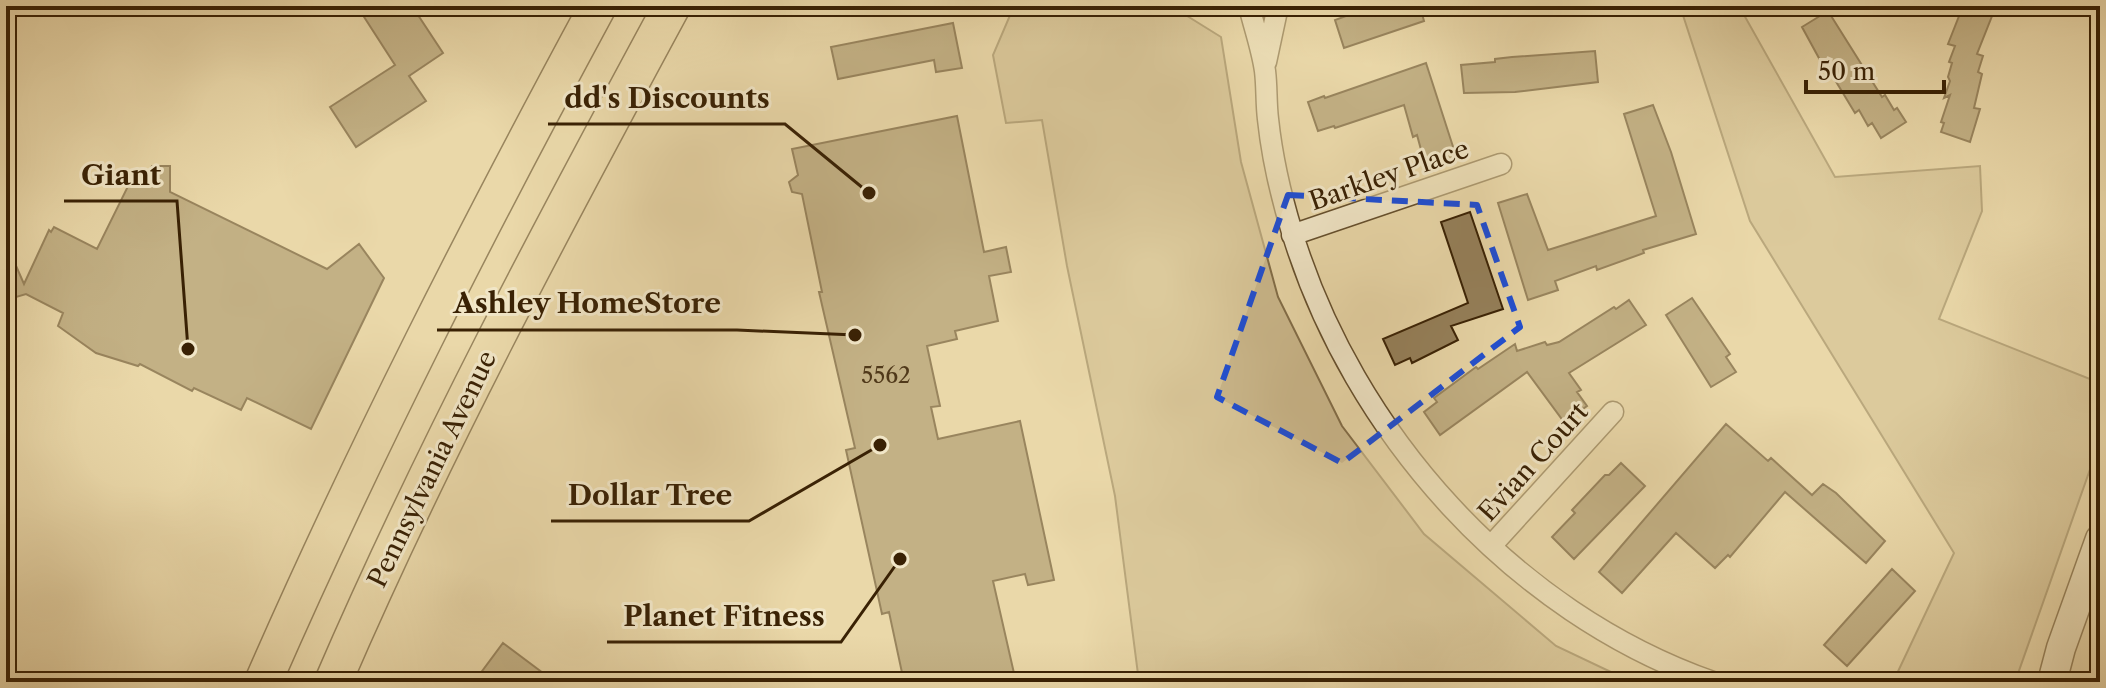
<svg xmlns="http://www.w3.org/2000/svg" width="2106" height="688" font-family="'Libre Caslon Text',serif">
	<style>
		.green { fill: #ccb98d; stroke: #826d48; stroke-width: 2 }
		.building { fill: #95805a; stroke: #392104; stroke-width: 2 }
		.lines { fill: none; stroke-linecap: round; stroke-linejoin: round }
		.street-casing { stroke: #654f2d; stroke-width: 23 }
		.secondary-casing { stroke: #392104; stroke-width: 31 }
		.highway-casing { stroke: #392104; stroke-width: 39 }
		.street { stroke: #f1e6c7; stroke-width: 20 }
		.secondary { stroke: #f1e6c7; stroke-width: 28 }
		.highway { stroke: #ead8a9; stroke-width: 36 }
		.marked { fill: none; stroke: #1d4ed8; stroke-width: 6; stroke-dasharray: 16 10; stroke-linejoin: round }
		.labels { text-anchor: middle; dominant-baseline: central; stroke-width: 6; stroke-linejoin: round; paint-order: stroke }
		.number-label { font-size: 22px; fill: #50391a }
		.street-label { font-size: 26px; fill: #392104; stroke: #f1e6c7 }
		.leader { fill: none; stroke: #392104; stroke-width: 3 }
		.callout-dot { fill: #392104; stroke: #f1e6c7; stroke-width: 3 }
		.callout-label { font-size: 28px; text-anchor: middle; font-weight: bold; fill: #392104; stroke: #f1e6c7; stroke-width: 6; stroke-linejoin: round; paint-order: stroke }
	</style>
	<rect width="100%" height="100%" fill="#ead8a9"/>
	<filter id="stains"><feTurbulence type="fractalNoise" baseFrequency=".0025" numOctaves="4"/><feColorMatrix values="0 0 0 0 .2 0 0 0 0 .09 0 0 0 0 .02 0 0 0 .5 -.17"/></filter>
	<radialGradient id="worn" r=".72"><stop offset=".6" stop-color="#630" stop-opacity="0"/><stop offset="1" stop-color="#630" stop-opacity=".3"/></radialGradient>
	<!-- green -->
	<path class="green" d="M1014 6H1171L1221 37 1241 162 1278 297 1342 426 1424 534 1556 646 1632 682H1139L1115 496 1067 266 1042 120 1006 123 993 55Z
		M1680 6H1739L1835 177 1980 166 1982 211 1939 319 2100 383V441L2015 682H1893L1954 553 1750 221Z"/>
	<!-- building -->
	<path class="building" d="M357 6H412L443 53 409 76 426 101 356 147 330 107 395 65Z
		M1373 6H1420L1424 21 1344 48 1335 20Z
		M1963 6H1996L1977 54 1983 56 1978 72 1982 74 1974 108 1980 109 1970 142 1941 132 1944 123 1941 122 1950 95 1944 98 1950 81 1948 77 1952 63 1949 62 1955 46 1948 44Z
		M1828 11 1882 97 1885 95 1894 110 1897 108 1906 122 1881 138 1872 123 1868 126 1859 110 1855 113 1829 70 1826 71 1802 27Z
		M953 23 962 68 936 72 934 60 838 79 831 47Z
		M1595 51 1598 82 1515 92 1464 93 1461 65 1495 62V59L1512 57Z
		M1426 63 1457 159 1426 168 1417 135 1413 137 1404 105 1335 128 1334 126 1318 131 1308 102 1324 96 1325 98Z
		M1653 105 1671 152 1696 234 1643 250 1644 253 1597 270 1596 266 1555 281 1558 290 1528 300 1498 203 1527 194 1548 250 1656 216 1624 114Z
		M957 116 984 252 1006 247 1011 272 989 276 998 321 955 331 957 339 927 346 940 406 931 407 938 439 1020 421 1054 580 1028 585 1025 574 993 581 1016 682H904L889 612 882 614 846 450 855 448 819 292H822L802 194 792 192 789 182 798 175 792 149Z
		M152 166H170V192L327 269 359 244 384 278 311 429 247 398 241 410 194 388 192 391 140 364 138 366 96 353 58 326 63 313 26 294 6 300V243L24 284 49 230 51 232 54 227 97 249 134 174 146 180Z
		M1470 212 1503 309 1451 326 1458 340 1412 363 1410 358 1395 365 1383 339 1468 303 1441 222Z
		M1692 298 1730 354 1726 357 1736 372 1711 387 1666 315Z
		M1629 300 1646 325 1569 373 1581 390 1577 392 1587 406 1564 422 1527 372 1440 435 1424 412 1437 402 1434 398 1476 367 1478 369 1515 344 1517 351 1545 342 1547 345 1559 342 1614 307 1616 309Z
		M1726 424 1768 461 1771 458 1812 495 1823 484 1836 493 1885 541 1866 563 1785 492 1730 557 1728 555 1715 568 1676 533 1622 593 1599 572Z
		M1621 463 1645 486 1574 559 1552 537 1575 513 1572 510 1605 475H1609Z
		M1892 569 1915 591 1847 666 1824 645Z
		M503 643 555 682H474Z"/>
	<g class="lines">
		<defs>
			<path id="street" d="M1249 6C1254 27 1262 49 1265 71 1267 87 1266 103 1268 119 1272 157 1281 196 1292 232 1353 433 1513 612 1713 682
				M1266 62 1278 6
				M1292 235 1501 164
				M1491 546 1613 412"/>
			<path id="secondary" d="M2052 682 2061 648 2100 539"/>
			<path id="highway" d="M263 682C364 451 478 228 598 6
				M333 682C433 450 552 228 672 6"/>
		</defs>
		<!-- street casing -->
		<use href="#street" class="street-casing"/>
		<!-- secondary casing -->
		<use href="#secondary" class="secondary-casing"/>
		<!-- highway casing -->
		<use href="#highway" class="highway-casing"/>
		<!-- street -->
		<use href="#street" class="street"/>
		<!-- secondary -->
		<use href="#secondary" class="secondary"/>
		<!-- highway -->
		<use href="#highway" class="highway"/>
	</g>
	<!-- marked area -->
	<path d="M0 0H2106V688H0ZM1288 195 1477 205 1520 327 1342 463 1217 397Z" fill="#ead8a9" fill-opacity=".55" fill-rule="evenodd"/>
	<path class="marked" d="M1288 195 1477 205 1520 327 1342 463 1217 397Z"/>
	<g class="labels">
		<!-- number labels -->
		<g class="number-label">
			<text x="886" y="375">5562</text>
		</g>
		<!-- street labels -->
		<g class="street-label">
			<text transform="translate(1389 175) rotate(-19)">Barkley Place</text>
			<text transform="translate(1533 462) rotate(-48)">Evian Court</text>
			<text transform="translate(432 469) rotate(-64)">Pennsylvania Avenue</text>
		</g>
	</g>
	<!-- callouts -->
	<path class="leader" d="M869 193L785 124H548M188 349L177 201H64M855 335L737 330H437M880 445L749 521H551M900 559L841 642H607"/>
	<g class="callout-dot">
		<circle cx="869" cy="193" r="8"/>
		<circle cx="188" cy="349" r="8"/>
		<circle cx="855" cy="335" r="8"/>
		<circle cx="880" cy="445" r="8"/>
		<circle cx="900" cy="559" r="8"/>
	</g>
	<g class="callout-label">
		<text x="667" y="108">dd's Discounts</text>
		<text x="121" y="185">Giant</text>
		<text x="587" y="313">Ashley HomeStore</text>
		<text x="650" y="505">Dollar Tree</text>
		<text x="724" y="626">Planet Fitness</text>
	</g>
	<!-- margin -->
	<rect width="2106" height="688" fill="none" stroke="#ead8a9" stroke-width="32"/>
	<rect x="8" y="8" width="2090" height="672" fill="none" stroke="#392104" stroke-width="4"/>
	<rect x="16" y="16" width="2074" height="656" fill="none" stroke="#392104" stroke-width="2"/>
	<!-- scale -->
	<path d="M1806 80v12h138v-12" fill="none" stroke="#392104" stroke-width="4"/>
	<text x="1818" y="80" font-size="24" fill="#392104" stroke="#f1e6c7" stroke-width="6" paint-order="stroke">50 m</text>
	<rect width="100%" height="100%" filter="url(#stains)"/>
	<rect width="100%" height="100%" fill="url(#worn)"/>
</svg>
